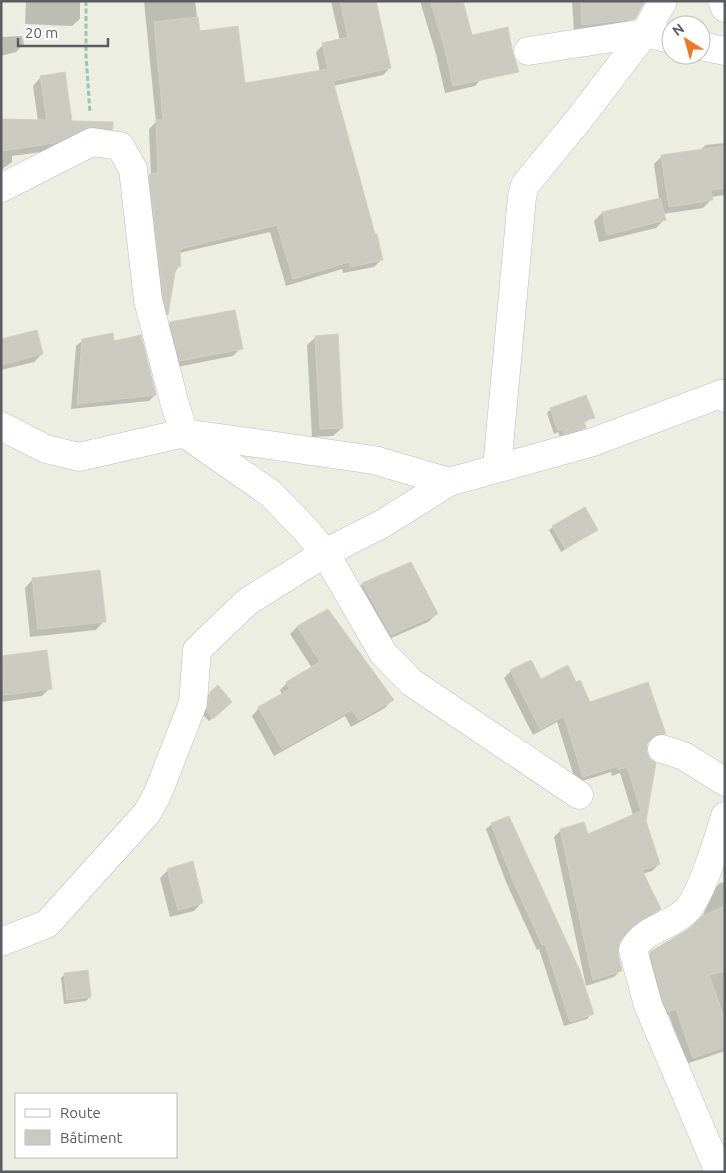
<svg xmlns="http://www.w3.org/2000/svg" width="726" height="1173" font-family="Ubuntu,sans-serif">
	<style>
		.shadow { fill: #0003 }
		.building { fill: #cacac1; stroke: #d2d2c0 }
		.lines { fill: none; stroke-linecap: round; stroke-linejoin: round }
		.street-casing { stroke: #bcbdc4; stroke-width: 29 }
		.path { stroke: #97c6b4; stroke-width: 3; stroke-dasharray: 5 2.5; stroke-linecap: butt }
		.street { stroke: #fff; stroke-width: 28 }
	</style>
	<rect width="100%" height="100%" fill="#eceee2"/>
	<!-- shadow -->
	<path class="shadow" d="M26 1H80V19L72 26 25 24Z
		M144 1H195L199 32 244 84 320 72 316 52 323 45 340 41 331 1H375L390 68 383 75 333 86 382 259 374 267 343 273 342 269 286 286 270 232 179 253 180 266 174 272 167 315 161 321 143 182 151 175 149 129 156 122Z
		M420 1H462L483 77 475 86 445 93 436 54Z
		M572 1H631L633 18 625 26 574 32Z
		M22 36 24 44 16 52 1 56V37Z
		M41 77 71 122 112 129 104 137 76 136 41 152 12 156V162L1 170V120L38 121 33 86Z
		M725 143V195L711 197V200L703 208 663 214 664 220 656 228 599 242 594 221 602 213 659 199 654 164 662 156 700 150 706 145Z
		M170 323 241 348 233 356 172 368 162 332Z
		M316 337 342 428 333 436 312 437 307 345Z
		M1 340 42 354 34 362 1 370Z
		M83 340 113 342 155 395 149 401 71 409 76 346Z
		M551 409 593 417 584 423 585 427 581 431 560 437 558 432 554 434 547 413Z
		M553 527 596 530 561 552 549 530Z
		M411 563 437 614 428 622 382 642 354 592 362 584Z
		M33 579 104 621 96 630 30 637 25 588Z
		M327 610 392 700 385 708 351 727 345 716 274 756 252 716 259 708 282 695 280 690 287 683 312 668 290 634 297 627Z
		M1 657 50 688 42 696 1 702Z
		M511 671 540 681 575 684 590 703 665 734 658 740 647 742 644 821 659 864 652 871 642 874 659 909 652 916 629 929 619 941 617 954 621 970 614 977 586 986 554 837 561 830 587 835 633 815 620 773 612 776 611 772 576 783 557 722 533 735 504 678Z
		M210 693 227 706 209 721 203 715 206 697Z
		M492 824 592 1013 587 1019 564 1026 539 949 537 950 506 882 486 829Z
		M168 870 202 902 194 911 170 917 160 878Z
		M725 882V1051L686 1064 669 1015 661 1019 643 961 651 953 691 929 702 918 713 890 720 883Z
		M65 974 90 997 86 1001 64 1004 61 978Z"/>
	<!-- building -->
	<path class="building" d="M340 1H376L391 68 333 81 375 234H377L383 260 350 267 349 262 293 279 277 225 180 249 181 266 176 267 168 315 163 297 149 174 158 173 156 120H163L154 22 198 17 200 31 238 26 245 83 328 69 322 43 348 37Z
		M430 1H463L472 35 508 27 513 54 519 72 453 86 444 45Z
		M581 1H645L635 19 582 25Z
		M65 72 72 121 113 122V129L94 127 85 128 55 143 1 151V119L47 120 40 76Z
		M725 146V188L711 190 713 200 669 207 661 155Z
		M660 198 666 220 607 235 602 212Z
		M235 310 243 349 180 361 170 322Z
		M37 330 43 354 1 365V339Z
		M113 333 114 341 141 335 156 395 77 404 82 339Z
		M338 334 343 428 320 429 315 336Z
		M586 395 595 418 584 421 586 428 564 434 562 429 558 431 550 408Z
		M585 507 598 530 565 549 552 526Z
		M411 562 438 614 391 635 362 583Z
		M100 570 106 622 38 629 32 578Z
		M328 609 394 700 359 720 352 710 282 749 258 707 290 689 286 682 320 662 297 626Z
		M47 650 52 689 4 695 1 656Z
		M531 660 541 679 568 665 576 682 580 680 590 702 648 682 666 734H658L651 738 647 744V752L650 759 656 763 646 821 660 864 642 870 661 909 635 924 620 942 618 954 622 971 593 980 560 829 584 822 588 834 641 811 627 767 618 770V766L583 777 564 716 540 729 510 670Z
		M218 685 232 702 213 719 207 711 210 692Z
		M509 816 580 971 594 1014 570 1022 545 944 542 945 511 876 491 823Z
		M193 861 203 903 178 910 167 869Z
		M725 906V971L709 975 725 1020V1047L693 1058 676 1009 668 1012 663 1000 650 952 690 928 702 916Z
		M88 970 91 997 67 1000 64 973Z"/>
	<g class="lines">
		<defs>
			<path id="street" d="M722 1 725 8
				M701 46 725 51
				M528 51 645 33 671 39
				M1 188 92 142 120 146 133 169 148 300 174 401 184 433 374 460 449 482
				M1 426 46 449 79 457 184 433 270 493 305 529 325 553 247 602 197 650 193 703 158 793 147 813 47 924 1 942
				M497 468 522 197 525 185 580 118 645 33 663 1
				M662 749 684 756 725 782
				M579 795 411 682 383 653 325 553 382 524 449 482 593 442 721 394 725 398
				M719 1172 648 1005 633 950C643 928 673 926 688 909 703 891 718 839 725 816"/>
		</defs>
		<!-- street casing -->
		<use href="#street" class="street-casing"/>
		<!-- path -->
		<path class="path" d="M86 1V56L90 113"/>
		<!-- street -->
		<use href="#street" class="street"/>
	</g>
	<!-- border -->
	<rect width="726" height="1173" fill="none" stroke="#5a5b63" stroke-width="5"/>
	<!-- legend -->
	<rect x="15" y="1093" width="162" height="65" fill="#ffffff" stroke="#bdbdc1"/>
	<rect x="25" y="1109" width="25" height="8" fill="#ffffff" stroke="#bdbdc1"/>
	<text x="60" y="1118" font-size="15" fill="#5a5b63">Route</text>
	<rect x="25" y="1130" width="25" height="15" fill="#cacac1" stroke="#bdbdc1"/>
	<text x="60" y="1143" font-size="15" fill="#5a5b63">Bâtiment</text>
	<!-- north arrow -->
	<g transform="translate(686 40) rotate(323)"><circle r="24" fill="#ffffff" stroke="#bdbdc1"/>
	<path d="M0-4L9 19L0 12L-9 19Z" fill="#ec782a"/>
	<text y="-8" font-size="14" font-weight="bold" text-anchor="middle" fill="#5a5b63">N</text>
	</g>
	<!-- scale -->
	<path d="M18 38v8h90v-8" fill="none" stroke="#5a5b63" stroke-width="2.5"/>
	<text x="25" y="38" font-size="15" fill="#5a5b63" stroke="#ffffff" stroke-width="4" paint-order="stroke">20 m</text>
</svg>
